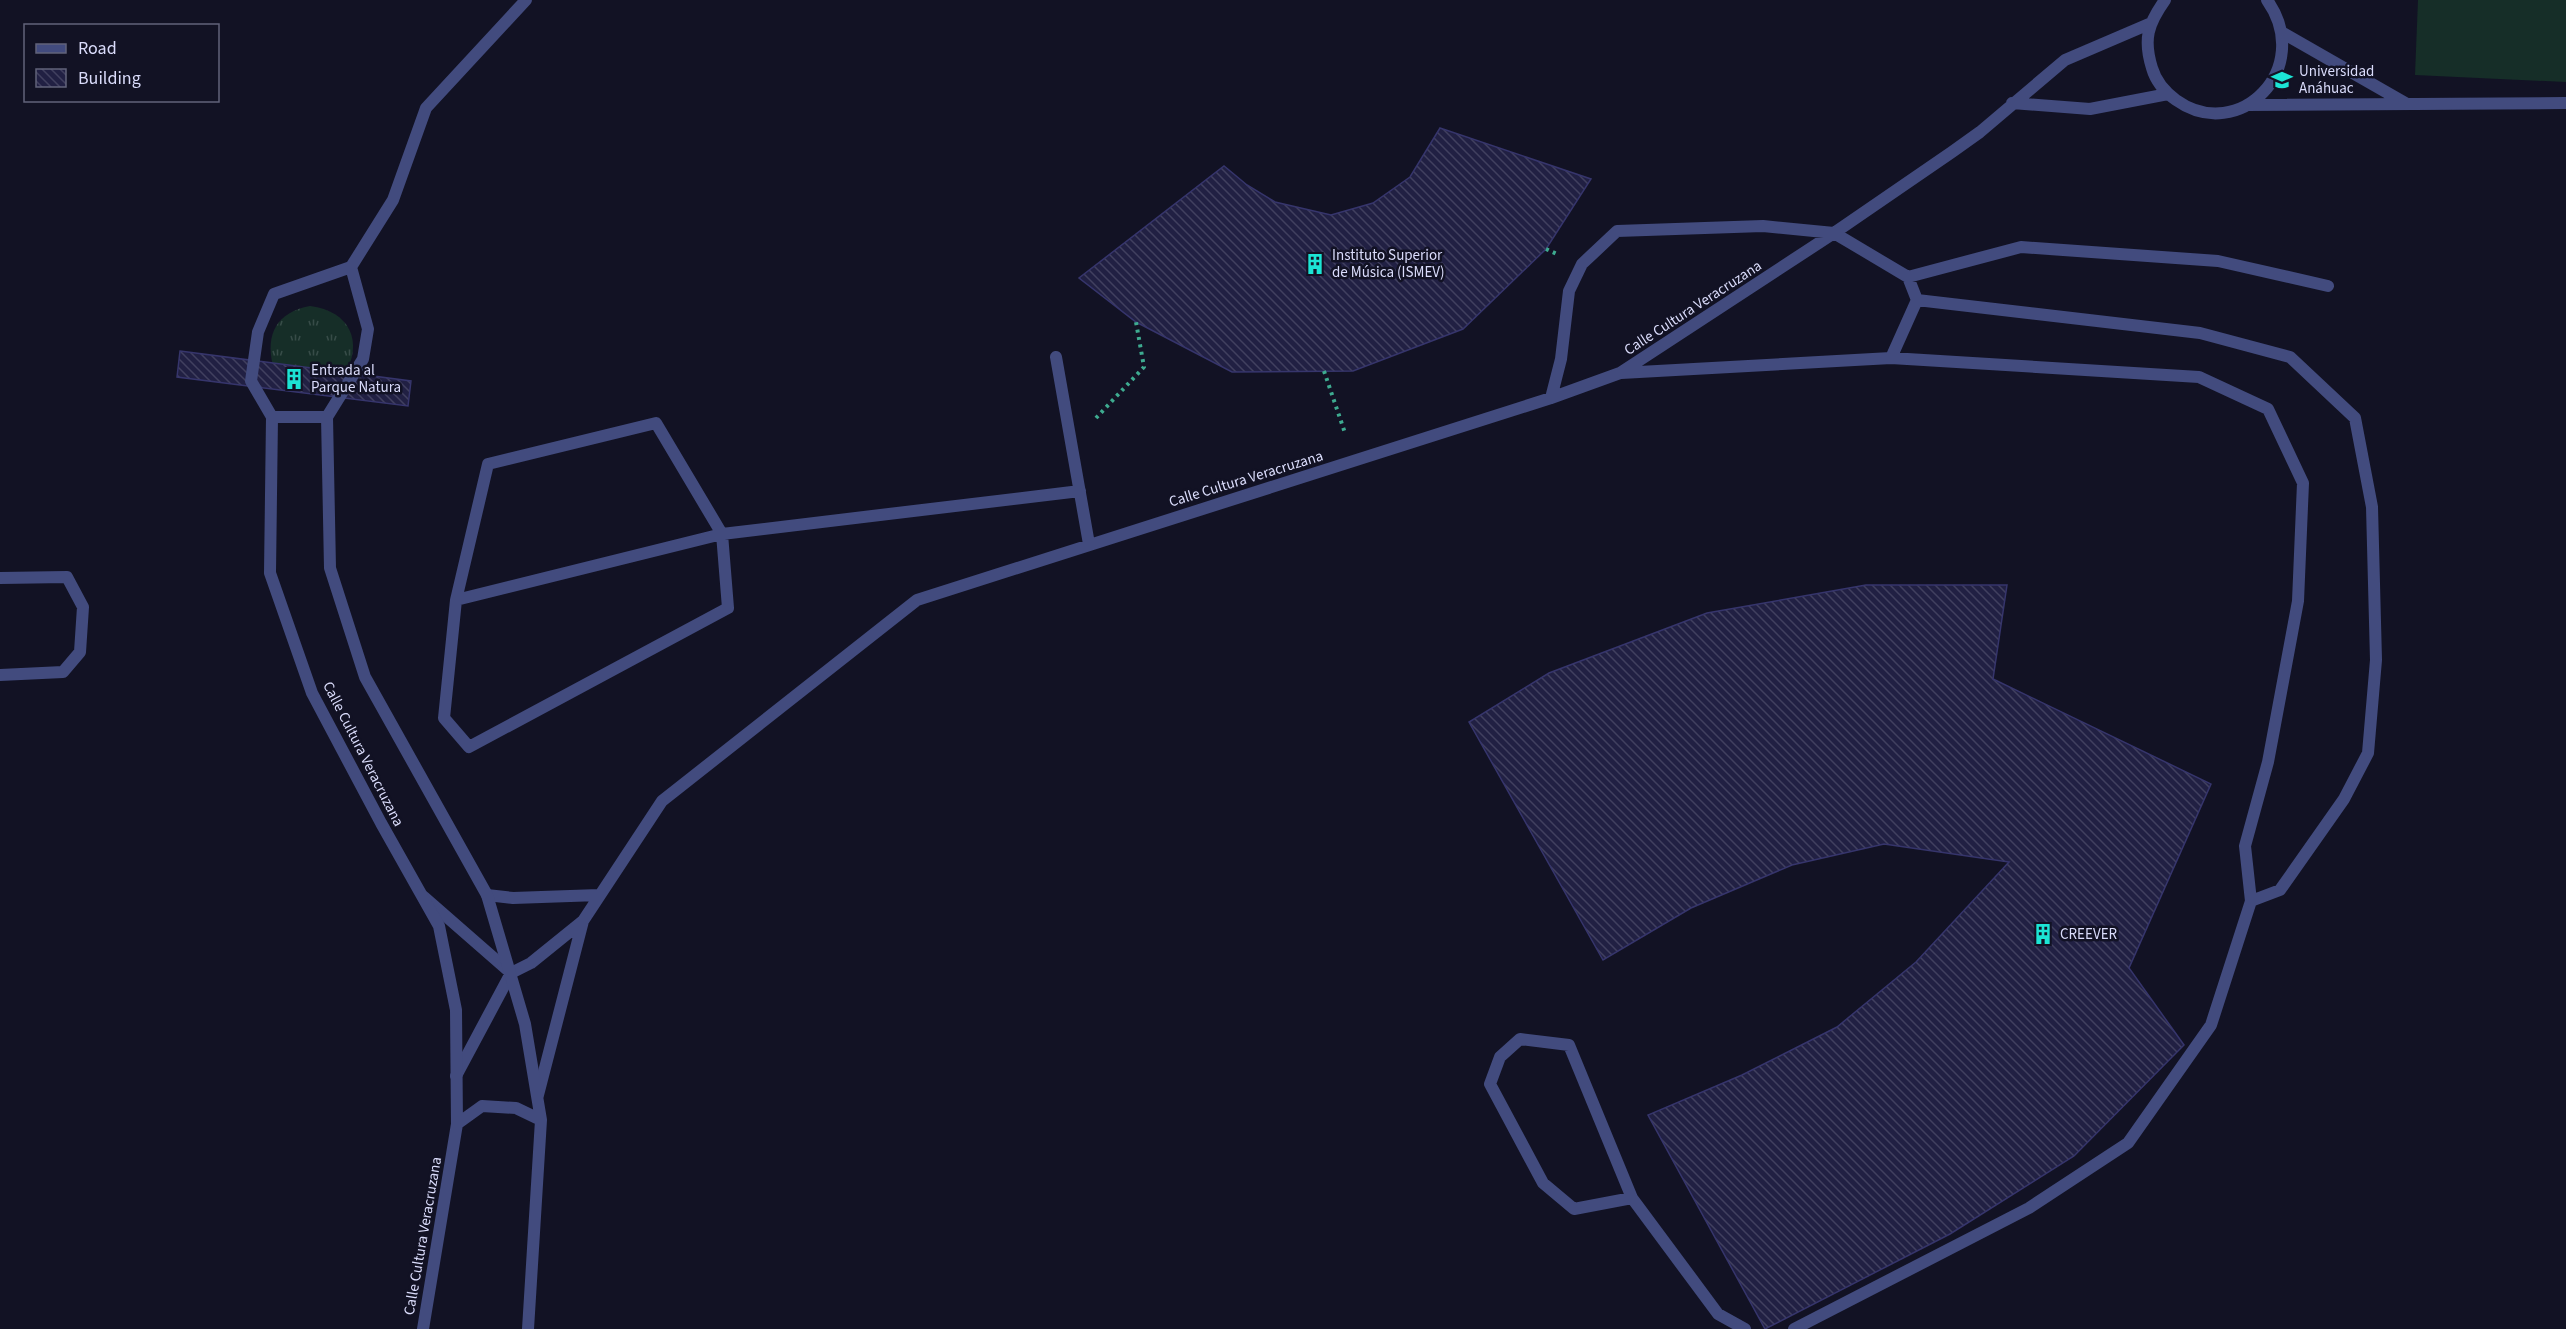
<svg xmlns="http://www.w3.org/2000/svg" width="2566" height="1329" font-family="'Source Sans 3',sans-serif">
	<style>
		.grass { fill: url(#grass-tufts) }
		.pitch { fill: #162e28 }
		.building { fill: url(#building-back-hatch); stroke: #36356c; stroke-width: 1.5 }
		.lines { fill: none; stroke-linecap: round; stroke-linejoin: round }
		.path { stroke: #3eab90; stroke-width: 4; stroke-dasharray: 3 4.5; stroke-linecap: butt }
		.service { stroke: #424b7e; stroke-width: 12 }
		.minor { stroke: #424b7e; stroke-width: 12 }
		.labels { text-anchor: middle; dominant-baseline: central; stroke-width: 5; stroke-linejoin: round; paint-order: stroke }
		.poi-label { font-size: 15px; fill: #dadcfb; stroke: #121224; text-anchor: start }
		.street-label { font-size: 15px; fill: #dadcfb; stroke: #121224 }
	</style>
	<defs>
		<pattern id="grass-tufts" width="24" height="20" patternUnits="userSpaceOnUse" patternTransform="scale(1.5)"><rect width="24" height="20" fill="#162e28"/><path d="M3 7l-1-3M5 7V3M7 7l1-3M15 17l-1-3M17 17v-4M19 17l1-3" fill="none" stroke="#374c48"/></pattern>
		<pattern id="building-back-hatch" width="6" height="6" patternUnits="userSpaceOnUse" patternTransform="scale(1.5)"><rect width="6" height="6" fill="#212043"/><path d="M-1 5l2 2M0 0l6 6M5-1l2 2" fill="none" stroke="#41405f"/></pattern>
	</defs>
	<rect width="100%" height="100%" fill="#121224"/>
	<!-- grass -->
	<path class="grass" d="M310 306C350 311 364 342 344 376L273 366C265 334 277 312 310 306Z"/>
	<!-- pitch -->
	<path class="pitch" d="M2418 0H2566V82L2415 75Z"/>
	<!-- building -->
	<path class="building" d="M1440 128 1591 179 1546 249 1463 329 1353 371 1232 372 1136 322 1079 278 1224 166 1247 185 1275 202 1331 215 1373 203 1410 177Z
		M180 351 411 381 408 406 177 377Z
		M1866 585H2007L1993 679 2211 784 2129 968 2184 1045 2074 1156 1950 1234 1765 1329 1648 1115 1742 1075 1837 1027 1916 962 2009 862 1884 844 1792 865 1691 908 1603 960 1469 722 1549 673 1707 613Z"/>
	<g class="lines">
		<!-- path -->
		<path class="path" d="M1546 249 1557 254
			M1324 371 1345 433
			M1096 418 1144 367 1136 322"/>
		<!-- service -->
		<path class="service" d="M2165 0C2148 24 2143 39 2152 68 2156 82 2165 92 2176 100 2239 145 2315 68 2267 0
			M2283 33 2407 104
			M2012 103 2090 109 2168 94
			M2247 105 2566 103
			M1908 277 2021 247 2218 261 2328 286
			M1917 300 2200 333 2290 357 2355 418 2372 507 2376 660 2368 753 2344 799 2280 890 2251 901
			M1056 357 1089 544
			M1551 398 1561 359 1569 291 1582 264 1617 231 1763 226 1834 233 1908 277 1917 300 1891 358 1621 373
			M0 578 67 577 83 607 80 652 63 672 0 675
			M456 600 722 534 656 423 488 464 456 600 444 718 469 747 728 608 722 534 1080 491
			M487 895 513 898 599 895
			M424 897 511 973
			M456 1076 511 973 531 963 583 921 662 801 917 600 1551 398 1620 373 1834 233 1952 152 1980 132 2065 60 2149 24
			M538 1095 583 921
			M1632 1198 1574 1209 1543 1183 1490 1084 1500 1057 1520 1039 1569 1045 1632 1198 1718 1314 1745 1329
			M1794 1329 2029 1208 2128 1143 2211 1025 2251 901 2245 846 2268 762 2298 601 2303 483 2268 409 2199 377 1891 358"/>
		<!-- minor -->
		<path class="minor" d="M351 267 274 294 258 332 251 381 272 417 270 573 312 693 381 823 439 926 456 1010 457 1124 423 1329
			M351 267 368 329 363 359 327 417 330 568 365 677 487 895 525 1024 541 1120 528 1329
			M351 267 393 200 426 108 526 0
			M272 417H327
			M457 1124 482 1106 516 1108 541 1120"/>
	</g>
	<!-- icons -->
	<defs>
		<symbol id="university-bare" viewBox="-9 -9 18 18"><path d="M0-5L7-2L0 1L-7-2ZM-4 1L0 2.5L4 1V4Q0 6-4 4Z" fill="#1ce4d4" stroke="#121224" stroke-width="2.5" paint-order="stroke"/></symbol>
		<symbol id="building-bare" viewBox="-9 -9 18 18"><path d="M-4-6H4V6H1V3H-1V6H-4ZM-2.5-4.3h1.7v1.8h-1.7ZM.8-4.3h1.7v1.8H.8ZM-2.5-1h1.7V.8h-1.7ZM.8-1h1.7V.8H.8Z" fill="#1ce4d4" stroke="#121224" stroke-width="2.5" paint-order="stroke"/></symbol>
	</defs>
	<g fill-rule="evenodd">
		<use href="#university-bare" x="2267" y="65" width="30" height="30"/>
		<use href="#building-bare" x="1300" y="249" width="30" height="30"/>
		<use href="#building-bare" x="279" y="364" width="30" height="30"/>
		<use href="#building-bare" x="2028" y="919" width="30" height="30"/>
	</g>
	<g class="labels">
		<!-- poi labels -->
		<g class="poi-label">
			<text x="2299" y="71">Universidad<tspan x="2299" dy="17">Anáhuac</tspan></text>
			<text x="1332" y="255">Instituto Superior<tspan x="1332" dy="17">de Música (ISMEV)</tspan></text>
			<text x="311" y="370">Entrada al<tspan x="311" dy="17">Parque Natura</tspan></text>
			<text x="2060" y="934">CREEVER</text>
		</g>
		<!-- street labels -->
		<g class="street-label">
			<text transform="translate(1693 308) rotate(-33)">Calle Cultura Veracruzana</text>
			<text transform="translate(1246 479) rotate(-17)">Calle Cultura Veracruzana</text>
			<text transform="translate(363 754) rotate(63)">Calle Cultura Veracruzana</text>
			<text transform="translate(423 1236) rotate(-80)">Calle Cultura Veracruzana</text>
		</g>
	</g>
	<!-- legend -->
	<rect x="24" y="24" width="195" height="78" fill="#121224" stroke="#62637a" stroke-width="1.5"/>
	<rect x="36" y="44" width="30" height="9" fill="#424b7e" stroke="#62637a" stroke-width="1.5"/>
	<text x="78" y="54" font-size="18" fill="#dadcfb">Road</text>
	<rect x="36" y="69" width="30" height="18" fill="url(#building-back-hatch)" stroke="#62637a" stroke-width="1.5"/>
	<text x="78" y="84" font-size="18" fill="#dadcfb">Building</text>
</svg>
